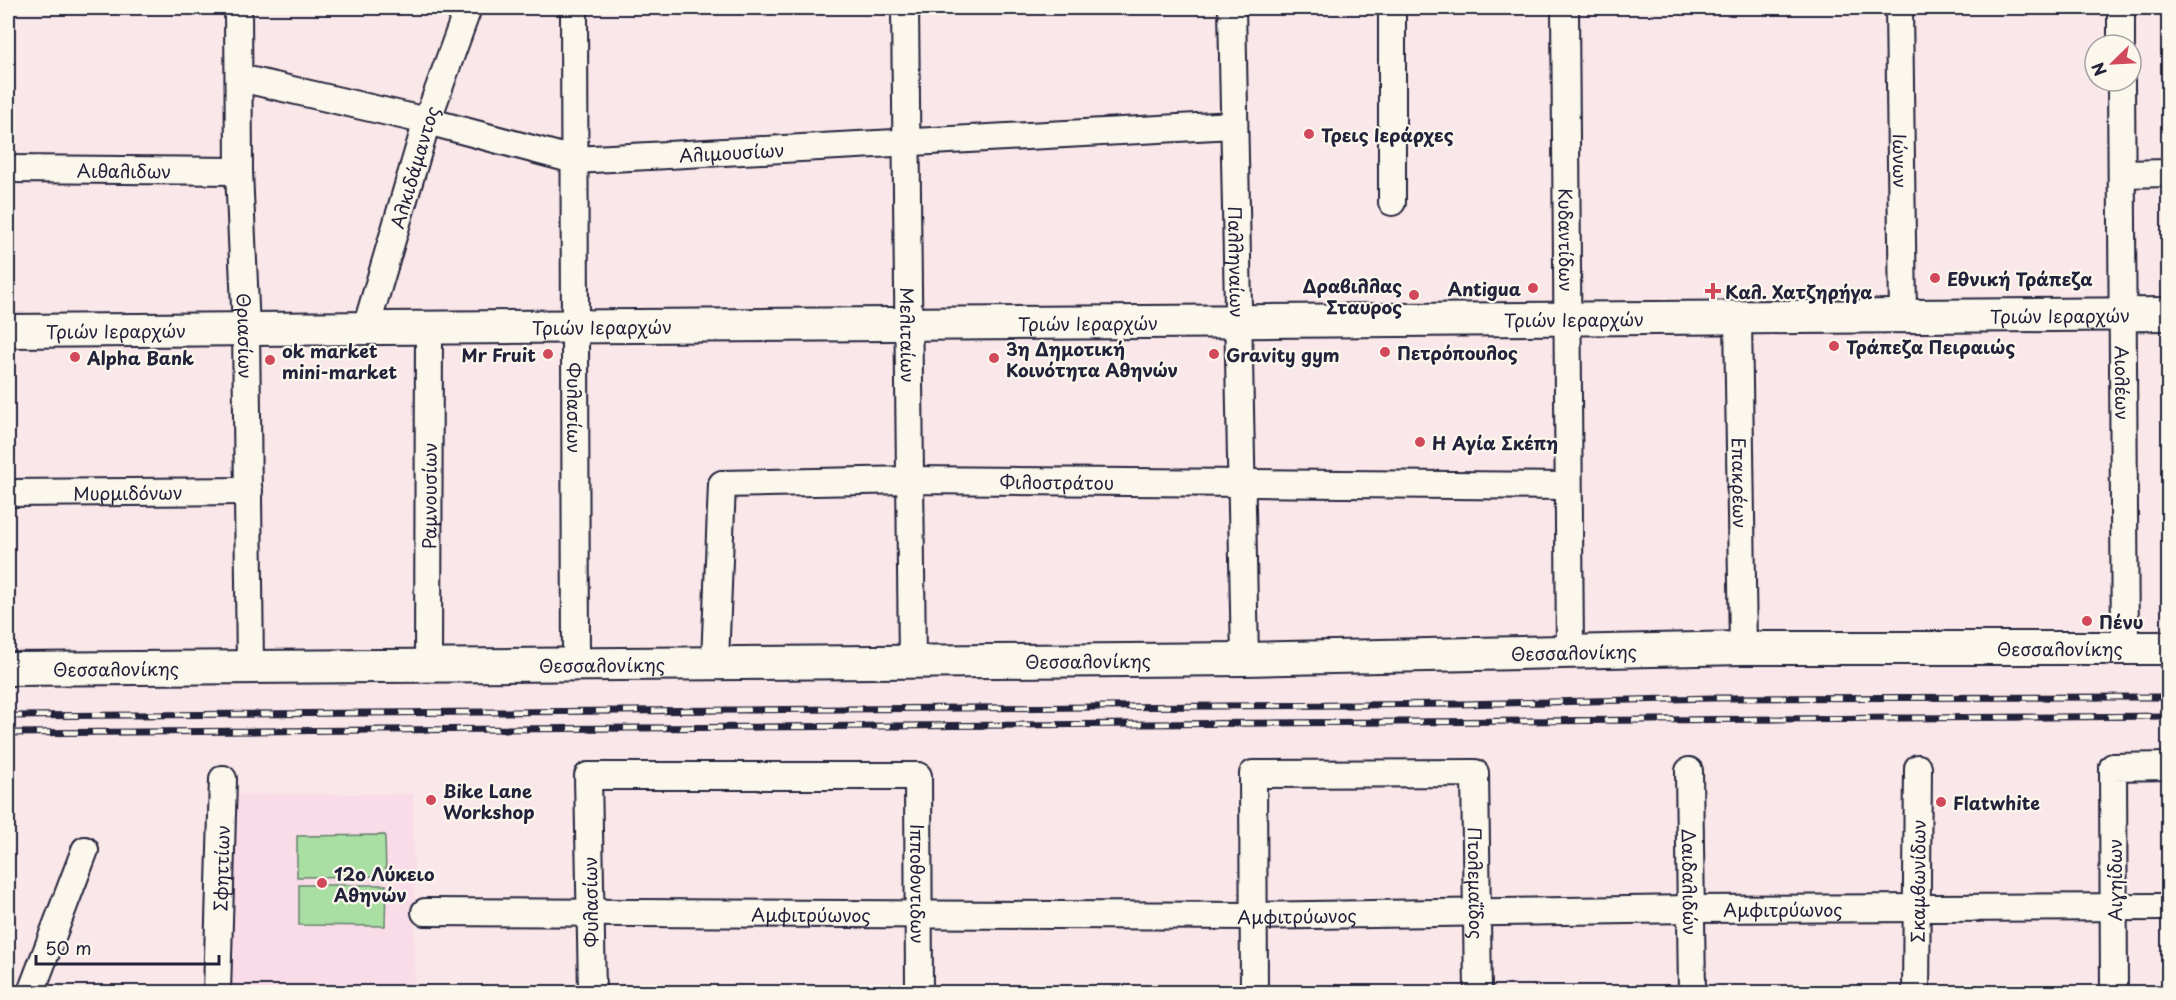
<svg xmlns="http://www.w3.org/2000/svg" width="2176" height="1000" font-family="'Playpen Sans',sans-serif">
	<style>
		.built { fill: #f9dce7 }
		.green { fill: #a9dfa2; stroke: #66806e; stroke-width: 1.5 }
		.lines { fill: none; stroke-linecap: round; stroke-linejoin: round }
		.minor-casing { stroke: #22223b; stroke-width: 30 }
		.tertiary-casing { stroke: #22223b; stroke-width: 36 }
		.minor { stroke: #fbf7ec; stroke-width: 26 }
		.tertiary { stroke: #fbf7ec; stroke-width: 32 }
		.rail-casing { stroke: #22223b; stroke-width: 7 }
		.rail { stroke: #fbf7ec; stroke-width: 4.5; stroke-dasharray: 14; stroke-linecap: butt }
		.poi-dot { fill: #d1495b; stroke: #fbf7ec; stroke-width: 2 }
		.labels { text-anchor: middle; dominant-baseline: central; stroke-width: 4.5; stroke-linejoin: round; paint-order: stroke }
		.poi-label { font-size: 18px; font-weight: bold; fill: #22223b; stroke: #fbf7ec; text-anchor: start }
		.street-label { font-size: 18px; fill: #22223b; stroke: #fbf7ec }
	</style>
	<rect width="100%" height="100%" fill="#fae7e9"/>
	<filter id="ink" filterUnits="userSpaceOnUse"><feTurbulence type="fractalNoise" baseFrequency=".0167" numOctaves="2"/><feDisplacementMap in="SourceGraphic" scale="12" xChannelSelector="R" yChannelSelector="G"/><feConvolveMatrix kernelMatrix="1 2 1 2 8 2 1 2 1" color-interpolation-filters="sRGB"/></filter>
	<g filter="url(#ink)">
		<!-- built -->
		<path class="built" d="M229 794H413L415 992H232Z"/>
		<!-- green -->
		<path class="green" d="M385 835 386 876 297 877V836Z
			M299 885H386L385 926 299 925Z"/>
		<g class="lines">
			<defs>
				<g id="minor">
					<path id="s1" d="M238 8 239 171 246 329 250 666"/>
					<path id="s2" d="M574 8 576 665"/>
					<path id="s3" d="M905 8 912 662"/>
					<path id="s4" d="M1232 8 1245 659"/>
					<path id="s5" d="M1565 8 1570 653"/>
					<path id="s6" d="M1899 8 1903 316"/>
					<path d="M2121 8V45"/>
					<path id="s7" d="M240 78 427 121 574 160 1234 125"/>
					<path id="s8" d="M2121 81 2125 647"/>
					<path id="s9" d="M8 169 239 171"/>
					<path d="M2122 174 2168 173"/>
					<path d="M1392 202V8"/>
					<path id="s10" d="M1738 317 1743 648"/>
					<path id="s11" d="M366 328 427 121 468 8"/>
					<path id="s12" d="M8 493 249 491"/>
					<path id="s13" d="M715 662 722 484 911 480 1568 486"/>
					<path id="s14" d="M428 666 429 328"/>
					<path id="s15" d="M1689 771 1692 992"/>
					<path id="s16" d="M425 912 1253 916 1691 909 2168 907"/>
					<path d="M31 992 85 850"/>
					<path id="s17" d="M217 992 223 779"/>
					<path id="s18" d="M592 992 588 776H918L919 992"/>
					<path id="s19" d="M1254 992 1253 774 1475 773 1478 992"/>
					<path id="s20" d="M1916 992 1918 768"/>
					<path d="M2114 992 2113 767 2168 766"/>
				</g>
				<g id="tertiary">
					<path id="s21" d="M8 331 2168 314"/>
					<path id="s22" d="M8 669 1245 659 1743 648H2168"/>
				</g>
			</defs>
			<!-- minor casing -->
			<use href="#minor" class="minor-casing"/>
			<!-- tertiary casing -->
			<use href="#tertiary" class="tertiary-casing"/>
			<!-- minor -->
			<use href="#minor" class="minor"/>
			<!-- tertiary -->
			<use href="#tertiary" class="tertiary"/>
			<defs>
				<path id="rail" d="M8 716 1461 704 1713 698 2168 697
					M8 733 2168 716"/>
			</defs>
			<!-- rail casing -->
			<use href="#rail" class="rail-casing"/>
			<!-- rail -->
			<use href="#rail" class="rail"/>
		</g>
	</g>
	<!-- markers -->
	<g class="poi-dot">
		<circle cx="1309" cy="134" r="6"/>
		<circle cx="1935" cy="278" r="6"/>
		<circle cx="1533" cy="288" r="6"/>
		<path d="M1710 282h6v6h6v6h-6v6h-6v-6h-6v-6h6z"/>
		<circle cx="1414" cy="295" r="6"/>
		<circle cx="1834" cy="346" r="6"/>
		<circle cx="1385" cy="352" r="6"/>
		<circle cx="548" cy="354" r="6"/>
		<circle cx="1214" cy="354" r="6"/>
		<circle cx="75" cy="357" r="6"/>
		<circle cx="994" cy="358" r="6"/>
		<circle cx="270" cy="360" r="6"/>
		<circle cx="1420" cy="442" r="6"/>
		<circle cx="2087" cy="621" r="6"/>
		<circle cx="431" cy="800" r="6"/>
		<circle cx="1941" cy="802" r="6"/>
		<circle cx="322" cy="883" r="6"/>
	</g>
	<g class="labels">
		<!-- poi labels -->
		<g class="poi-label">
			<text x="1321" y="134">Τρεις Ιεράρχες</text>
			<text x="1947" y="278">Εθνική Τράπεζα</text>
			<text x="1402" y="285" text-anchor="end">Δραβιλλας<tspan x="1402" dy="21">Σταυρος</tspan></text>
			<text x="1521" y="288" text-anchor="end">Antigua</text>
			<text x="1725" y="291">Καλ. Χατζηρήγα</text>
			<text x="1846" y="346">Τράπεζα Πειραιώς</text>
			<text x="1006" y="348">3η Δημοτική<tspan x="1006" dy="21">Κοινότητα Αθηνών</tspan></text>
			<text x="282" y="350">ok market<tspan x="282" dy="21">mini-market</tspan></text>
			<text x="1397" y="352">Πετρόπουλος</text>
			<text x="536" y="354" text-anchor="end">Mr Fruit</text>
			<text x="1226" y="354">Gravity gym</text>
			<text x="87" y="357">Alpha Bank</text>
			<text x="1432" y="442">Η Αγία Σκέπη</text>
			<text x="2099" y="621">Πένυ</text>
			<text x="443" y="790">Bike Lane<tspan x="443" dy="21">Workshop</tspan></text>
			<text x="1953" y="802">Flatwhite</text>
			<text x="334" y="873">12ο Λύκειο<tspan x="334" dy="21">Αθηνών</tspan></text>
		</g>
		<!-- street labels -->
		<g class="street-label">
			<text stroke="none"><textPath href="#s7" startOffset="502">Αλιμουσίων</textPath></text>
			<text stroke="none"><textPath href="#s6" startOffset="153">Ιώνων</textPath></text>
			<text stroke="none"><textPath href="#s11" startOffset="168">Αλκιδάμαντος</textPath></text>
			<text stroke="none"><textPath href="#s9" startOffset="116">Αιθαλιδων</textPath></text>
			<text stroke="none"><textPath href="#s5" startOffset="232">Κυδαντίδων</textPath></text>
			<text stroke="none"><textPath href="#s4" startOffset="254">Παλληναίων</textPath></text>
			<text stroke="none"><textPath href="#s21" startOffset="2052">Τριών Ιεραρχών</textPath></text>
			<text stroke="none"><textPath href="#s21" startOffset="1566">Τριών Ιεραρχών</textPath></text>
			<text stroke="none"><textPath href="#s21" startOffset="1080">Τριών Ιεραρχών</textPath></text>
			<text stroke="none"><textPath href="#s21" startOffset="594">Τριών Ιεραρχών</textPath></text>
			<text stroke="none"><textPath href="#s21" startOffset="108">Τριών Ιεραρχών</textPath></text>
			<text stroke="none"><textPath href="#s3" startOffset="327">Μελιταίων</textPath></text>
			<text stroke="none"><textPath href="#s1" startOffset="328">Θριασίων</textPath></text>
			<text stroke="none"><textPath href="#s8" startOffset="302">Αιολέων</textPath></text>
			<text stroke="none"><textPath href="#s2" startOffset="400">Φυλασίων</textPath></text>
			<text stroke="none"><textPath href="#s13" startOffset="513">Φιλοστράτου</textPath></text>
			<text stroke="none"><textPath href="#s10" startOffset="166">Επακρέων</textPath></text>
			<text stroke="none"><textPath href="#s12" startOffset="120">Μυρμιδόνων</textPath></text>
			<text stroke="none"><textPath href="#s14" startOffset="170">Ραμνουσίων</textPath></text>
			<text stroke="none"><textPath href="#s22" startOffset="2052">Θεσσαλονίκης</textPath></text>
			<text stroke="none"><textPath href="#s22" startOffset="1566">Θεσσαλονίκης</textPath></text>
			<text stroke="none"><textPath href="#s22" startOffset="1080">Θεσσαλονίκης</textPath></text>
			<text stroke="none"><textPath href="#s22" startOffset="594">Θεσσαλονίκης</textPath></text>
			<text stroke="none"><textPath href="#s22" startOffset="108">Θεσσαλονίκης</textPath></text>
			<text stroke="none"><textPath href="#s17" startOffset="124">Σφηττίων</textPath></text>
			<text stroke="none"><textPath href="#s20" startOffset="111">Σκαμβωνίδων</textPath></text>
			<text transform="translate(2114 880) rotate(-90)">Αιγηίδων</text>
			<text stroke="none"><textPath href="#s15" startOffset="111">Δαιδαλιδών</textPath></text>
			<text stroke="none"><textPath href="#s19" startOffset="550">Πτολεμαΐδος</textPath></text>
			<text stroke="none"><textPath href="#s18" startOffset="654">Ιπποθοντιδων</textPath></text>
			<text transform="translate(590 902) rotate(-91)">Φυλασίων</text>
			<text stroke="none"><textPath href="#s16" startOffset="1358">Αμφιτρύωνος</textPath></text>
			<text stroke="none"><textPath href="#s16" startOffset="386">Αμφιτρύωνος</textPath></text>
			<text stroke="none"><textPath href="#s16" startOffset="872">Αμφιτρύωνος</textPath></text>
		</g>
	</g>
	<!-- margin -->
	<rect width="2176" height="1000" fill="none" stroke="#fbf7ec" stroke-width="30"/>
	<rect x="15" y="15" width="2146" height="970" fill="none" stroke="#22223b" stroke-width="2" filter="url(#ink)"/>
	<!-- north arrow -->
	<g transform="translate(2113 63) rotate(246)"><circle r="28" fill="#fbf7ec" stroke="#a4a2a5" stroke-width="1.5"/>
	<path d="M0-4.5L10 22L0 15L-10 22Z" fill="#d1495b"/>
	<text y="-9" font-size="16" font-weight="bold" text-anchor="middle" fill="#22223b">N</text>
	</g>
	<!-- scale -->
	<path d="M36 955v9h183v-9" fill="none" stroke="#22223b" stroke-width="3"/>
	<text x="45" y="955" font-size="18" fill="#22223b" stroke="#fbf7ec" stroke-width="4.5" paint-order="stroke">50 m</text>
</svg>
